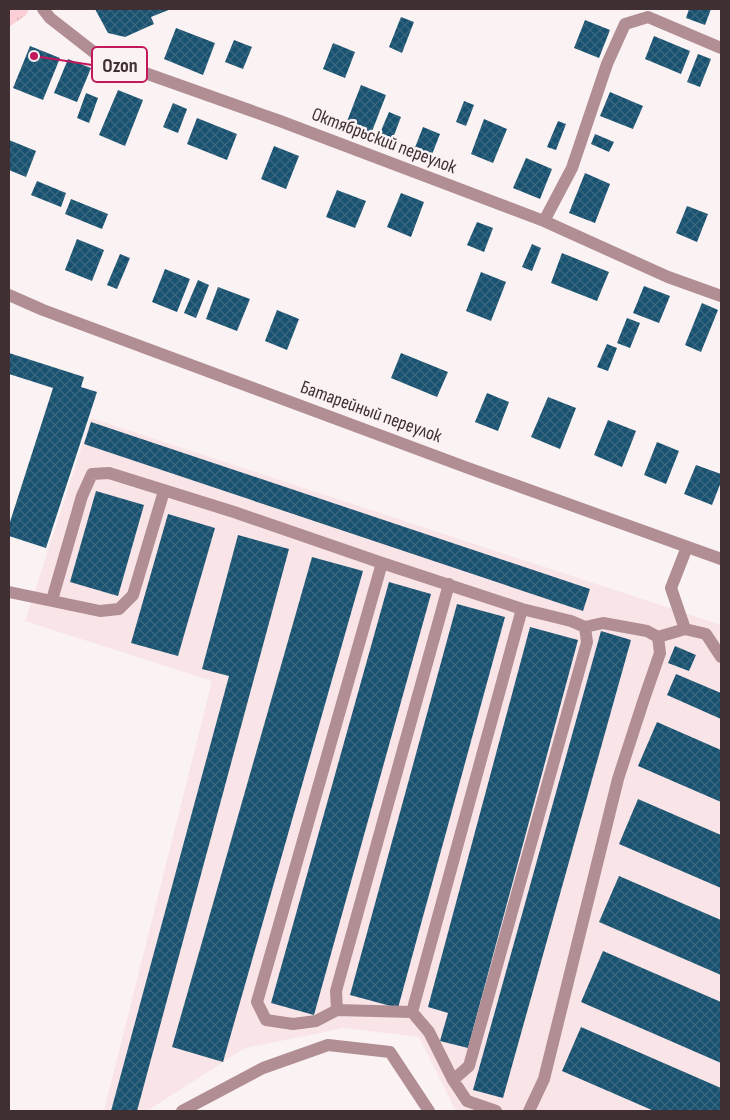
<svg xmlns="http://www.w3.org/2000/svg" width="730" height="1120" font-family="'Sofia Sans Condensed',sans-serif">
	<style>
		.built { fill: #f9e5e8 }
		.grass { fill: url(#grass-tufts) }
		.building { fill: url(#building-cross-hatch) }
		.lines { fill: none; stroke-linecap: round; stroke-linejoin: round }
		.minor { stroke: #b18e93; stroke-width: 12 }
		.labels { text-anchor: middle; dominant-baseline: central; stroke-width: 5; stroke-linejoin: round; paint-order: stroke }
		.street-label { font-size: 19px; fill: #403033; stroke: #faf2f3 }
		.leader { fill: none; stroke: #c2185b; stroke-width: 2 }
		.callout-dot { fill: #c2185b; stroke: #faf2f3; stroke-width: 2 }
		.callout { fill: #faf2f3; stroke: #c2185b; stroke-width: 2 }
		.callout-label { font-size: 20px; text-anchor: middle; font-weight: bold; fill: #403033 }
	</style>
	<defs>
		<pattern id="grass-tufts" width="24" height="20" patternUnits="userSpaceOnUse" patternTransform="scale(1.25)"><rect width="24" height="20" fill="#fccfd7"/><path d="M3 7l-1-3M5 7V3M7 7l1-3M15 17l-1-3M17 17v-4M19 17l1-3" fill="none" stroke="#d9b2b9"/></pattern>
		<pattern id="building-cross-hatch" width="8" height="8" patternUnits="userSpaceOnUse" patternTransform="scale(1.25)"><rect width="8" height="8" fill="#185270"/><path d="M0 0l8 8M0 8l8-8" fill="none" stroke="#3b6880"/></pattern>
	</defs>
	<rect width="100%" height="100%" fill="#faf2f3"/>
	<!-- built -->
	<path class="built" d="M91 418 721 625V1111H456L419 1037 344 1028 245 1048 147 1111H104L212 681 25 621Z"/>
	<!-- grass -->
	<path class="grass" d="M9 9H29L26 15 9 27Z"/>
	<!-- building -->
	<path class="building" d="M95 9H171L151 17 154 24 125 37 108 33Z
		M689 9H711L705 25 686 18Z
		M401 17 414 22 402 53 389 47Z
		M585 20 610 30 599 58 574 48Z
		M176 28 215 43 203 75 164 59Z
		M654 36 690 51 681 74 645 59Z
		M234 40 252 47 243 69 225 62Z
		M333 43 355 52 345 78 323 69Z
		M30 46 60 58 43 100 13 88Z
		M698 54 711 59 700 87 687 82Z
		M68 59 91 68 77 102 54 93Z
		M361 85 386 95 371 134 346 124Z
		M118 90 143 100 125 146 99 135Z
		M610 92 643 106 633 129 600 116Z
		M86 93 98 98 89 123 77 118Z
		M464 101 474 105 466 126 456 122Z
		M173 103 187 109 178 133 163 127Z
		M389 112 401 117 393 138 380 133Z
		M197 118 237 134 227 160 187 144Z
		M484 119 507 129 493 163 471 154Z
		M558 121 566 124 556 150 547 147Z
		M423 127 440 134 431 157 414 150Z
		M595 134 614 142 609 152 591 144Z
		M9 140 36 151 26 177 9 170Z
		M274 146 299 156 286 189 261 179Z
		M526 158 552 169 540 199 513 188Z
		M585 173 610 184 595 223 569 213Z
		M37 181 66 193 61 207 31 195Z
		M337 190 366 201 355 228 326 217Z
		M401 193 424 202 411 237 387 227Z
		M71 199 108 214 102 229 65 214Z
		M687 206 708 214 697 242 676 233Z
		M477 222 493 228 484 252 467 245Z
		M77 239 104 250 92 281 65 270Z
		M532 244 541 248 532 271 522 267Z
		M562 253 609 272 597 301 551 283Z
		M120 254 130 258 117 289 107 285Z
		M165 269 190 279 177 312 152 302Z
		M481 272 506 282 491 321 466 311Z
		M198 280 209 285 196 318 184 313Z
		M644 286 670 296 659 323 633 313Z
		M218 287 250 299 237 331 206 319Z
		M702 303 718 310 701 352 685 345Z
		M277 310 299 319 287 350 265 341Z
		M627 318 640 323 630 348 617 343Z
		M607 344 617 348 608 371 597 367Z
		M9 353 84 377 81 387 97 392 46 548 9 536V525L53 388 9 374Z
		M401 353 448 372 437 397 391 378Z
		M487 393 509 402 498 431 475 422Z
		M548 397 576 408 560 449 531 437Z
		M608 420 636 431 622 467 594 455Z
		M91 422 590 589 583 611 84 444Z
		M657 442 679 451 666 484 644 475Z
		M696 465 721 474V482L712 505 684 494Z
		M96 491 144 505 118 596 70 582Z
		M168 514 215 528 178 656 131 643Z
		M238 535 289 549 137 1111H111L229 676 202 669Z
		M312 557 363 571 223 1062 172 1047Z
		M389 582 431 594 314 1015 271 1003Z
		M457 604 505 617 398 1008 350 995Z
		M530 627 578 640 468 1048 440 1041 448 1013 428 1007Z
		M601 631 631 640 503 1098 473 1090Z
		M675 646 696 655 689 671 668 663Z
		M676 674 721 693V719L667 695Z
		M657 722 721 750V802L638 766Z
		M638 799 721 835V888L619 844Z
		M619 876 721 920V975L599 922Z
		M603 951 721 1002V1063L581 1002Z
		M581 1027 721 1088V1111H654L562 1071Z"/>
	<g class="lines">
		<!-- minor -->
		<path class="minor" d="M43 9 50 18 100 57 280 121 544 221 668 277 721 296
			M544 221 572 168 607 64 625 24 648 17 721 48
			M9 295 43 310 468 468 721 559
			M382 563 257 1002 266 1020 293 1024 316 1021 337 1010 412 1012 429 1032 453 1080 467 1101 496 1111
			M9 592 100 611 119 609 133 595 164 491
			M52 600 82 496 92 474 109 473 234 512 382 563 522 609 571 621 585 627 587 642 469 1066 453 1080
			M685 629 671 588 687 547
			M658 637 685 629 706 634 721 657
			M337 1010 336 991 449 584
			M412 1012 522 609
			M182 1111 263 1068 328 1045 390 1052 429 1111
			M529 1111 544 1079 618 779 644 699 660 653 658 637 647 631 603 623 585 627"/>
	</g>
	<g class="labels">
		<!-- street labels -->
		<g class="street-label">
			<text transform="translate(384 141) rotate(21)">Октябрьский переулок</text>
			<text transform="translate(371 412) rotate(20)">Батарейный переулок</text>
		</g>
	</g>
	<!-- callouts -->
	<path class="leader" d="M34 56L92 65"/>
	<circle class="callout-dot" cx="34" cy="56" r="5"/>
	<rect class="callout" x="92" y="47" width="55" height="35" rx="5"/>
	<g class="callout-label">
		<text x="120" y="72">Ozon</text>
	</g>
	<!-- border -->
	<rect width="730" height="1120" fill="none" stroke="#403033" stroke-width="20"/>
</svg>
